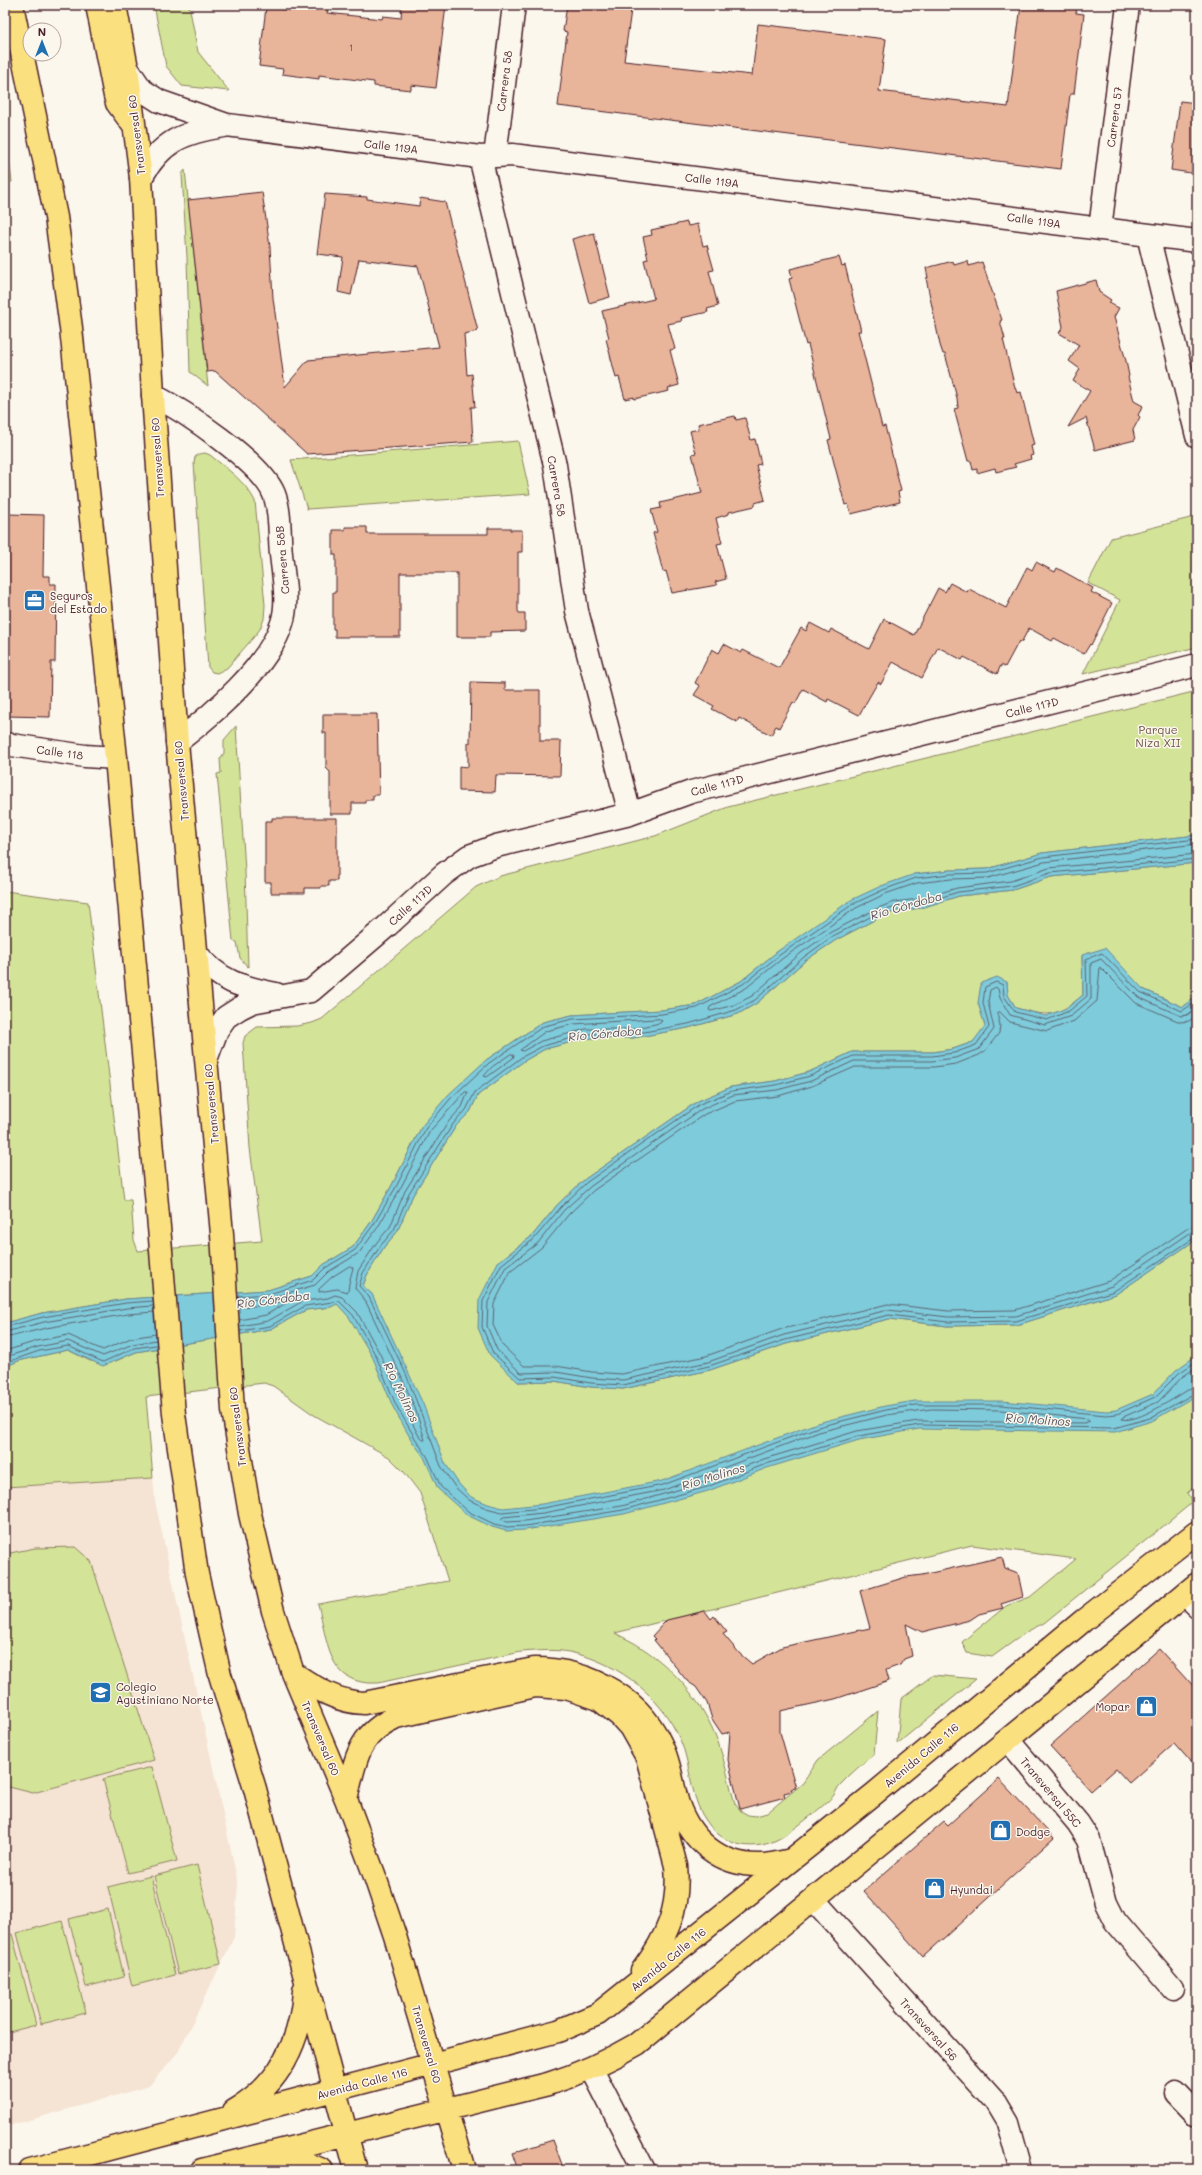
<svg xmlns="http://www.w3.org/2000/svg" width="1202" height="2175" font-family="Mali,sans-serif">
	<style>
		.built { fill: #f5e3d3 }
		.green { fill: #d3e498; stroke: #8e8262 }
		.water { fill: #7dcbdb; stroke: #698695 }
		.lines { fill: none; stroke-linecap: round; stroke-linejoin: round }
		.shore { stroke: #5e6471; stroke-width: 1 }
		.building { fill: #e8b49a; stroke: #4a1f2b }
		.minor-casing { stroke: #4a1f2b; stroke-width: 25 }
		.major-casing { stroke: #4a1f2b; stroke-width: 25 }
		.minor { stroke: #fbf7ec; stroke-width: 22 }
		.major { stroke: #fbe080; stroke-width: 22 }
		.labels { text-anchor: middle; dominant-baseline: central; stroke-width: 3; stroke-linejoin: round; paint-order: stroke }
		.number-label { font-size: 9px; fill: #724447 }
		.street-label { font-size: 11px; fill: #4a1f2b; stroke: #fbf7ec }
		.poi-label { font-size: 11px; fill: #4a1f2b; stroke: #fbf7ec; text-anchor: start }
		.park-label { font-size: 11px; fill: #6c5046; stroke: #fbf7ec }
		.water-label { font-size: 12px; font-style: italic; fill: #595360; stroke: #fbf7ec }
	</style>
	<rect width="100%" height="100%" fill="#fbf7ec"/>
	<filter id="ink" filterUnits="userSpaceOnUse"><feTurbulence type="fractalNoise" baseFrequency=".025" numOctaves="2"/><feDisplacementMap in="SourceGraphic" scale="8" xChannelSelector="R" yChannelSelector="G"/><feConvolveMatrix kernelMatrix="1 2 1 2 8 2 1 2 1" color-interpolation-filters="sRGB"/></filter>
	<g filter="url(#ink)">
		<!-- built -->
		<path class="built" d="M153 1478 155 1501 238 1883 234 1937 178 2052 149 2086 5 2127V1487Z"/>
		<!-- green -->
		<path class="green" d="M154 5H189L198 52 229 91 182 86 166 66Z
			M5 126 12 182H5Z
			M185 170 208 386 190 372 187 257 182 174Z
			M518 441 530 494 307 509 291 460Z
			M205 453 210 455C227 469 245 481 255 501L265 605 264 619 260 629 253 638 227 668 217 673 212 672 208 667 194 463 195 457 199 454Z
			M1194 517 1197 529V647L1083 674 1120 600 1088 583 1111 538Z
			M1197 691V835L1042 853 987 869 950 870 915 874 778 951 741 981 696 1005 662 1010 572 1015 543 1022 486 1060 422 1126 392 1185 371 1222 353 1247 323 1265 312 1276 268 1290 126 1299 42 1313 5 1323V891L88 902 124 1200H131L134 1240 138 1251 262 1241 250 1148 243 1043 245 1036 257 1027 297 1026 312 1023 322 1019 476 887 500 876 655 836 728 807Z
			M236 726 245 871 248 967 240 958 237 942 233 941 217 774 221 773 220 759 224 753V740Z
			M1197 863V996L1183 1007 1143 989 1129 976 1082 956 1083 995C1055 1018 1050 1017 1016 1008L1008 995 1007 982 978 1003 986 1026 973 1042 953 1049 933 1052H852L809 1072 775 1081 731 1087 698 1101 585 1179 558 1204 532 1236 498 1262 518 1382 554 1381 591 1387 623 1389 710 1370 786 1344 889 1319 947 1326 1017 1325 1116 1294 1197 1239V1485L1187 1493 1193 1502 1044 1623 1028 1631 992 1657 967 1653 962 1642 1006 1606 1030 1597 1076 1559 972 1545 615 1633C624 1638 634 1642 642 1648 676 1670 704 1704 718 1742 725 1762 729 1783 735 1804L741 1811 748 1815 756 1816 767 1813 803 1783 818 1760 878 1711 874 1754C862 1764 850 1774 840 1785 837 1788 836 1792 834 1795 828 1803 791 1832 782 1837 756 1853 724 1847 707 1822 692 1802 691 1773 684 1750 667 1700 620 1662 569 1652 553 1649 537 1651 521 1652L378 1683C327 1686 328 1642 318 1604L448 1581 420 1493 404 1472 389 1457 314 1415 273 1386 264 1383 146 1397 153 1478 5 1487V1367L18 1361 68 1350 90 1361H116L136 1352 271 1329 306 1310 330 1307 363 1286 367 1275 384 1247 397 1232 413 1195 456 1126 470 1112 478 1095 524 1061 545 1049 588 1038H633L688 1028 738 1014 757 1003 806 960 836 940 882 916 897 911 921 908 959 896 1013 890 1051 877Z
			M75 1547 91 1561 154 1760 33 1793 5 1786V1554L35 1548Z
			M933 1675 976 1679 897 1744 901 1699Z
			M152 1767 177 1861 128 1873 103 1779Z
			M197 1865 221 1964 178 1974 154 1876Z
			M151 1876 175 1975 132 1986 108 1887Z
			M108 1909 124 1977 86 1987 69 1919Z
			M62 1921 86 2013 41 2024 17 1933Z
			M12 1934 36 2025 5 2033V1936Z"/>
		<!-- water -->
		<path class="water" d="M1197 835V863L1051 877 1013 890 959 896 921 908 897 911 882 916 836 940 806 960 757 1003 738 1014 688 1028 633 1038H588L545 1049 524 1061 478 1095 470 1112 456 1126 413 1195 397 1232 384 1247 367 1275 363 1286 372 1294 423 1404 445 1463 459 1484 471 1497 488 1504 503 1508 542 1504 662 1481 817 1423 885 1406 915 1401H1002L1106 1411 1116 1410 1153 1394 1176 1370 1197 1355V1395L1152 1421 1115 1432 919 1429 859 1440 767 1468 708 1491 624 1514 525 1530 506 1531 492 1527 467 1515 438 1489 424 1457 412 1441 393 1407 373 1358 349 1317 337 1304 331 1307 306 1310 271 1329 136 1352 103 1366 68 1350 18 1361 5 1367V1323L42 1313 126 1299 268 1290 312 1276 323 1265 353 1247 371 1222 392 1185 422 1126 448 1095 486 1060 543 1022 572 1015 662 1010 696 1005 741 981 778 951 851 900 881 886 915 874 950 870 987 869 1042 853Z
			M1105 948 1143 989 1183 1007 1197 996V1239L1116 1294 1017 1325 947 1326 889 1319 786 1344 710 1370 623 1389 591 1387 554 1381 518 1382 490 1355 478 1328 479 1300 498 1262 532 1236 558 1204 585 1179 698 1101 731 1087 775 1081 809 1072 852 1052H933L953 1049 973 1042 985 1026 978 1003 981 983 997 977 1007 982 1008 995 1016 1008 1046 1016 1067 1008 1083 995 1082 955Z"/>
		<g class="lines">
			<!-- shore -->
			<path class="shore" d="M1197 844 1044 862 988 878 951 879 917 883 885 894 856 908 783 958 746 988 710 1007 709 1010 711 1011 734 1005 752 996 801 953 831 932 878 908 894 902 919 899 957 888 1011 881 1049 868 1197 854
				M1197 859 1050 873 1012 886 958 892 920 904 896 907 880 912 833 936 804 957 755 1000 736 1010 688 1024 633 1034H587L543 1046 522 1057 475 1092 466 1110 453 1124 409 1193 394 1230 381 1245 363 1273 359 1286 369 1297 406 1374 441 1466 455 1487 469 1500 486 1508 502 1512 543 1508 663 1485 818 1427 886 1410 915 1405H1001L1106 1415 1117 1414 1155 1397 1179 1373 1197 1361
				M1197 1001 1182 1011 1140 992 1102 953 1086 959 1087 996 1069 1011 1047 1020 1015 1012 1004 996 1003 985 996 982 985 987 983 1003 989 1027 976 1045 954 1053 932 1056H853L810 1076 776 1085 732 1091 700 1104 587 1182 561 1207 534 1239 501 1265 483 1301 482 1327 493 1353 520 1378 554 1377 591 1383 623 1385 709 1366 785 1340 889 1315 948 1322 1016 1321 1114 1291 1197 1236
				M1197 1008 1187 1015 1181 1016 1138 997 1101 959 1091 963V999L1071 1016 1045 1025 1010 1015 1000 998 998 989 996 987 990 990 988 1002 994 1029 979 1049 955 1058 932 1061H854L811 1081 777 1090 733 1095 702 1109 591 1186 564 1210 538 1243 505 1268 488 1302 487 1326 497 1350 521 1373 556 1372 592 1378 623 1380 708 1362 784 1335 888 1310 948 1317 1016 1316 1112 1286 1190 1233 1197 1231
				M1197 1015 1189 1021 1180 1022 1136 1003 1100 967 1097 1001 1074 1021 1047 1031 1010 1022 999 1011 997 1013 1000 1025 999 1033 985 1051 979 1055 956 1064 934 1067H855L812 1086 778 1096 735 1101 705 1114 594 1190 569 1214 542 1247 510 1272 494 1304 493 1325 503 1346 524 1366H556L592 1372 622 1374 706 1356 782 1329 888 1304 948 1311 1015 1310 1109 1281 1188 1228 1197 1225
				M660 1019 662 1021 660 1023 632 1029H586L541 1041 523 1051 520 1050 546 1031 574 1024Z
				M511 1054 514 1055 513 1058 487 1077 484 1076 492 1067Z
				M350 1266 353 1268 349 1283 348 1292 337 1289 319 1292V1289L332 1277Z
				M238 1296 269 1294 313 1280 325 1268 355 1250 374 1224 396 1187 426 1128 451 1098 489 1063 544 1026 573 1019 662 1014 697 1008 743 984 781 954 853 904 883 890 916 878 950 874 987 873 1043 857 1197 839
				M238 1301 270 1298 315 1285 328 1272 359 1253 378 1227 400 1189 430 1131 465 1092H468L462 1107 449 1121 405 1191 390 1227 377 1242 358 1271 355 1288 365 1300 401 1376 415 1408 425 1440H423L419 1436 401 1402 380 1354 357 1312 342 1297 335 1295 328 1298 303 1301 268 1321 240 1326
				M239 1307 270 1305 285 1300 288 1302 266 1315 239 1320
				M5 1327 43 1317 126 1303 153 1301
				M240 1331 270 1326 305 1306 339 1301 353 1315 376 1356 396 1405 415 1438 427 1456 441 1487 469 1512 494 1524 507 1527 525 1526 623 1510 707 1487 766 1464 859 1436 919 1425 1114 1428 1150 1418 1197 1392
				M5 1332 44 1322 127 1308 153 1306
				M5 1338 46 1328 128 1314 154 1312
				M5 1351 37 1341 68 1335 103 1350 131 1338 156 1334
				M5 1357 38 1347 68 1341 103 1356 133 1344 156 1340
				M5 1363 39 1351 68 1346 103 1362 134 1348 156 1345
				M1197 1367 1182 1377 1158 1402 1123 1417 1122 1419C1136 1424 1178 1396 1191 1388L1197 1387
				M932 1409 1001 1410 1088 1419 1090 1421 1084 1423 918 1421 857 1431 764 1459 705 1482 622 1506 525 1521 507 1522 501 1519 503 1517 543 1513 664 1490 819 1432 887 1415Z"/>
		</g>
		<!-- building -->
		<path class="building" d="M291 5 328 9 327 13 382 19 383 16 401 18 402 5H446L436 88 411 85V90L374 86V82L319 75V79L282 74 283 69 259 66 266 7 290 10Z
			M567 5H620V8L631 10 624 61 752 75 758 24 886 39 879 91 1008 107 1021 5H1077L1076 13 1084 14 1074 94H1070L1061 169 558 106 567 32 563 31Z
			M1180 101 1197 103V174L1171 170Z
			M262 192 270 247 273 298 285 387 308 360 439 347 418 266 359 259 351 295 338 292 343 257 317 254 325 194 367 197V199L419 206 420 198 445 202 478 331 464 334 467 375 472 374 475 407H471L473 442 307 454 215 371 207 372 188 200Z
			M687 222 688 226 698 224 703 246 707 245 714 270 709 271 718 306 707 309 708 312 681 318 682 321 668 324 675 349 670 350 679 385 668 388 669 391 634 399V397L625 399 619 377 616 378 606 339 609 338 602 311 654 299 644 260 648 259 643 237 652 235 651 230Z
			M594 233 610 297 589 303 572 239Z
			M839 257 842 266 845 265 861 331H858L882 427 885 426 901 491 898 492 900 502 851 514 848 504 845 505 828 440 831 439 808 344 806 345 789 279 792 278 790 269Z
			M953 261 954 265 968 261 969 266 982 262 1002 320 1000 321 1005 339H1003L1014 384 1017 393 1021 392 1034 445 1031 446 1033 455 1030 456 1031 459 1014 464 1016 467 996 472 995 468 977 473V469L973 470 971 461H968L954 409 958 408 957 398 945 354H943L940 345 926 278H928L926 268Z
			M1096 280 1099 292 1111 300 1109 303 1119 308 1114 317 1126 361 1129 376 1128 377 1134 401 1143 406 1138 415 1140 417 1133 430 1135 440 1095 450 1086 418 1068 427 1090 391 1073 381 1080 369 1069 361 1079 345 1059 333 1063 327 1062 322 1056 291Z
			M735 416 736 420 745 418 751 440 755 439 761 464 756 465 765 500 755 503V506L729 512V514L716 518 722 543 717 544 726 579 715 582 717 585 672 593 666 571 663 572 653 533 657 532 651 510 661 508 660 503 702 493 692 454 696 453 690 431 699 429 698 424Z
			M8 514 44 515 43 576H50V584H56L55 662H51L50 717 5 716V584Z
			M345 527H367V534H488V528H510V530H522V552H518V611L519 613H525V631L490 632V637H457V573H400V637H335V629H333V592H336V555H333V530H345Z
			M1036 562 1055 572 1057 568 1093 588 1091 592 1112 603 1091 645 1090 644 1084 654 1054 638 1052 641 1029 628 1021 643 1019 641 1005 667 1001 665 997 674 964 657 962 660 938 647 922 678 893 662 881 684 878 682 859 715 828 699 827 702 803 689 795 704 793 702 779 728 776 726 771 735 739 718 737 722 712 709 714 706 694 695 700 686 695 683 712 649 719 653 724 644 741 653 743 650 779 668 801 628 806 631 810 623 829 633 831 629 869 649 884 619 914 635 938 588 945 592 950 583 967 592 969 589 1006 608 1027 567 1032 570Z
			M471 682 505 683V690H540V741H561L560 776 496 775 495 792 459 791V766L468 767V743H470Z
			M323 714H377L379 795H373V800H365V803H352V814H330V772L326 768V733H323Z
			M272 818H337V881H329V886H321V888H305V893H271V882H265V821H272Z
			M1002 1557 1005 1568 1018 1573 1023 1597 1001 1604 1003 1608 979 1614 970 1620 922 1632 906 1624 912 1656 904 1659 900 1665 886 1670 889 1681 835 1699 780 1711V1732L796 1788 791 1789 792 1791 784 1793 785 1797 740 1809 728 1760 730 1732 722 1734 712 1719 707 1703 696 1687 687 1681 654 1640 655 1639 652 1636 663 1624 667 1620 705 1611 711 1619 714 1616 727 1632 723 1634 740 1654 752 1664 782 1647 870 1628 860 1591 906 1577 922 1575Z
			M1159 1649 1197 1691V1769L1174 1743 1129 1783 1116 1769 1091 1791 1050 1746Z
			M999 1779 1054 1838 923 1957 864 1891 944 1821 948 1825Z
			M553 2140 564 2170H518L512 2153Z"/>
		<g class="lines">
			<defs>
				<path id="minor" d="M127 68 142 90 159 101 227 125 480 157 512 155 1197 241
					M495 156 514 5
					M480 157 555 465 577 611 630 814
					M141 178C161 141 184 132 224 126
					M1100 229 1128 5
					M1148 235 1197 436
					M153 395C184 411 261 462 274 494 281 512 279 535 281 554 283 575 289 602 282 623 269 666 212 715 177 742
					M5 744 85 756 116 758
					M196 953C220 982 241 987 276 994
					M207 1057 217 1030 226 1017 240 1008 252 1002 311 991 387 926 444 874 469 856 496 846 630 814 691 792 1197 665
					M1185 1594 1197 1606
					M1008 1740 1078 1823 1089 1840 1106 1903 1115 1921 1173 1989
					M814 1900 995 2101 1008 2123 1021 2170
					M592 2069 644 2170
					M1175 2092 1197 2115"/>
				<path id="major" d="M12 5 56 217 71 328 116 758 160 1238 174 1414 197 1574 220 1675 255 1789 356 2170
					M97 5 115 96 117 103 133 125
					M115 5 127 68 141 178 153 395 177 742 222 1234 233 1410 243 1473 250 1514 273 1611 293 1673 346 1799 374 1874 395 1936 464 2170
					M293 1673C316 1688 336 1702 364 1703L534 1669C590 1669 645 1699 665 1754 671 1770 673 1787 678 1804 691 1841 720 1866 761 1865 771 1865 781 1862 791 1860
					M346 1799C356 1761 356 1735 396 1717L535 1686 566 1688 599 1699 620 1716 630 1727 647 1757 676 1866C680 1909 667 1937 642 1971
					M234 2111C279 2086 301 2041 304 1991
					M272 2153 289 2156 322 2170
					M30 2170 558 2031 598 2014 874 1794 1084 1620 1197 1532
					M202 2170 548 2084C580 2074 608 2061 637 2044L1197 1584"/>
			</defs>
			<!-- minor casing -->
			<use href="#minor" class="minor-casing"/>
			<!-- major casing -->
			<use href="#major" class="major-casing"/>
			<!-- minor -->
			<use href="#minor" class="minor"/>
			<!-- major -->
			<use href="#major" class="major"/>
		</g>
	</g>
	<!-- icons -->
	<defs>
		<symbol id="office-square" viewBox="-11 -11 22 22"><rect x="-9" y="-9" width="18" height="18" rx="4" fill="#1f6fb2" stroke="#fbf7ec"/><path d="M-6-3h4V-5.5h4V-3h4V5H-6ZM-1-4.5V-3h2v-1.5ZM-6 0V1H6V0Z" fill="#fff"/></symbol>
		<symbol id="school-square" viewBox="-11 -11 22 22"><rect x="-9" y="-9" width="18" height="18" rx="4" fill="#1f6fb2" stroke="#fbf7ec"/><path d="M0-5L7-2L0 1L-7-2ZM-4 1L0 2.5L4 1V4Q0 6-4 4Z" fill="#fff"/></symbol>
		<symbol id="shop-square" viewBox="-11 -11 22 22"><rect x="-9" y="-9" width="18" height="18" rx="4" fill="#1f6fb2" stroke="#fbf7ec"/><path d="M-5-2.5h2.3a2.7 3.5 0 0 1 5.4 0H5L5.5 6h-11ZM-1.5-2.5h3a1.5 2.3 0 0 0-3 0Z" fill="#fff"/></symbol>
	</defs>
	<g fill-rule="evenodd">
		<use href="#office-square" x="22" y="588" width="25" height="25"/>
		<use href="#school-square" x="88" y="1680" width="25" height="25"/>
		<use href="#shop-square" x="1134" y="1694" width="25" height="25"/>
		<use href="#shop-square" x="988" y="1818" width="25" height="25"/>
		<use href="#shop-square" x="922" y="1876" width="25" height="25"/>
	</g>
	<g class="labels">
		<!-- number labels -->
		<g class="number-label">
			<text x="351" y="47">1</text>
		</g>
		<!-- street labels -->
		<g class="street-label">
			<text transform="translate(504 81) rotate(-83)">Carrera 58</text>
			<text transform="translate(1114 117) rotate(-83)">Carrera 57</text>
			<text transform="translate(136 135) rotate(-97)">Transversal 60</text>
			<text transform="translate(391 146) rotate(7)">Calle 119A</text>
			<text transform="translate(712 180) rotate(7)">Calle 119A</text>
			<text transform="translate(1034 220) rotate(8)">Calle 119A</text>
			<text transform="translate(157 458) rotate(-94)">Transversal 60</text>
			<text transform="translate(557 486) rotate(80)">Carrera 58</text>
			<text transform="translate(282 560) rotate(-95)">Carrera 58B</text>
			<text transform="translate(1032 707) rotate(-14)">Calle 117D</text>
			<text transform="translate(60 752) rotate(8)">Calle 118</text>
			<text transform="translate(181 781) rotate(-95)">Transversal 60</text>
			<text transform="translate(717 785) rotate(-15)">Calle 117D</text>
			<text transform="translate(410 905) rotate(-42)">Calle 117D</text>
			<text transform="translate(211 1104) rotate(-95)">Transversal 60</text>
			<text transform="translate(237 1427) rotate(-97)">Transversal 60</text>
			<text transform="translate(321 1738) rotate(67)">Transversal 60</text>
			<text transform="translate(921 1755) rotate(-40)">Avenida Calle 116</text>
			<text transform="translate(1051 1792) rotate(50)">Transversal 55C</text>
			<text transform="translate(668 1959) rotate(-39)">Avenida Calle 116</text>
			<text transform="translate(929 2029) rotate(48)">Transversal 56</text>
			<text transform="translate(427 2044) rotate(74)">Transversal 60</text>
			<text transform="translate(362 2083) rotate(-15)">Avenida Calle 116</text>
		</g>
		<!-- poi labels -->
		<g class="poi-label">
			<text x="50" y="595">Seguros<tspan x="50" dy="13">del Estado</tspan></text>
			<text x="116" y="1686">Colegio<tspan x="116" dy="13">Agustiniano Norte</tspan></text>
			<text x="1130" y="1706" text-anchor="end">Mopar</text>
			<text x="1016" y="1831">Dodge</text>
			<text x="950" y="1889">Hyundai</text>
		</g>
		<!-- park labels -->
		<g class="park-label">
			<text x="1158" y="729">Parque<tspan x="1158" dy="13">Niza XII</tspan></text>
		</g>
		<!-- water labels -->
		<g class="water-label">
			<text transform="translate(906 905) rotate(-16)">Río Córdoba</text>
			<text transform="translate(605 1033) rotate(-5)">Río Córdoba</text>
			<text transform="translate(273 1299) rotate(-7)">Río Córdoba</text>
			<text transform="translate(402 1392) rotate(64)">Río Molinos</text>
			<text transform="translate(1038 1419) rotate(4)">Río Molinos</text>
			<text transform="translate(713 1476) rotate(-17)">Río Molinos</text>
		</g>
	</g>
	<!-- margin -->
	<rect width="1202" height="2175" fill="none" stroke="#fbf7ec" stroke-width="20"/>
	<rect x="10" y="10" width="1182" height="2155" fill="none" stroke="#4a1f2b" stroke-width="1.5" filter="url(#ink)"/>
	<!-- north arrow -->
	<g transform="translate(42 42)"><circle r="19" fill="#fbf7ec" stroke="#b4a19f"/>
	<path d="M0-3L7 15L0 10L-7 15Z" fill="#1f6fb2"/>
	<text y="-6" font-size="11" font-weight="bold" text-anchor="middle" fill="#4a1f2b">N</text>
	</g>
</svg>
